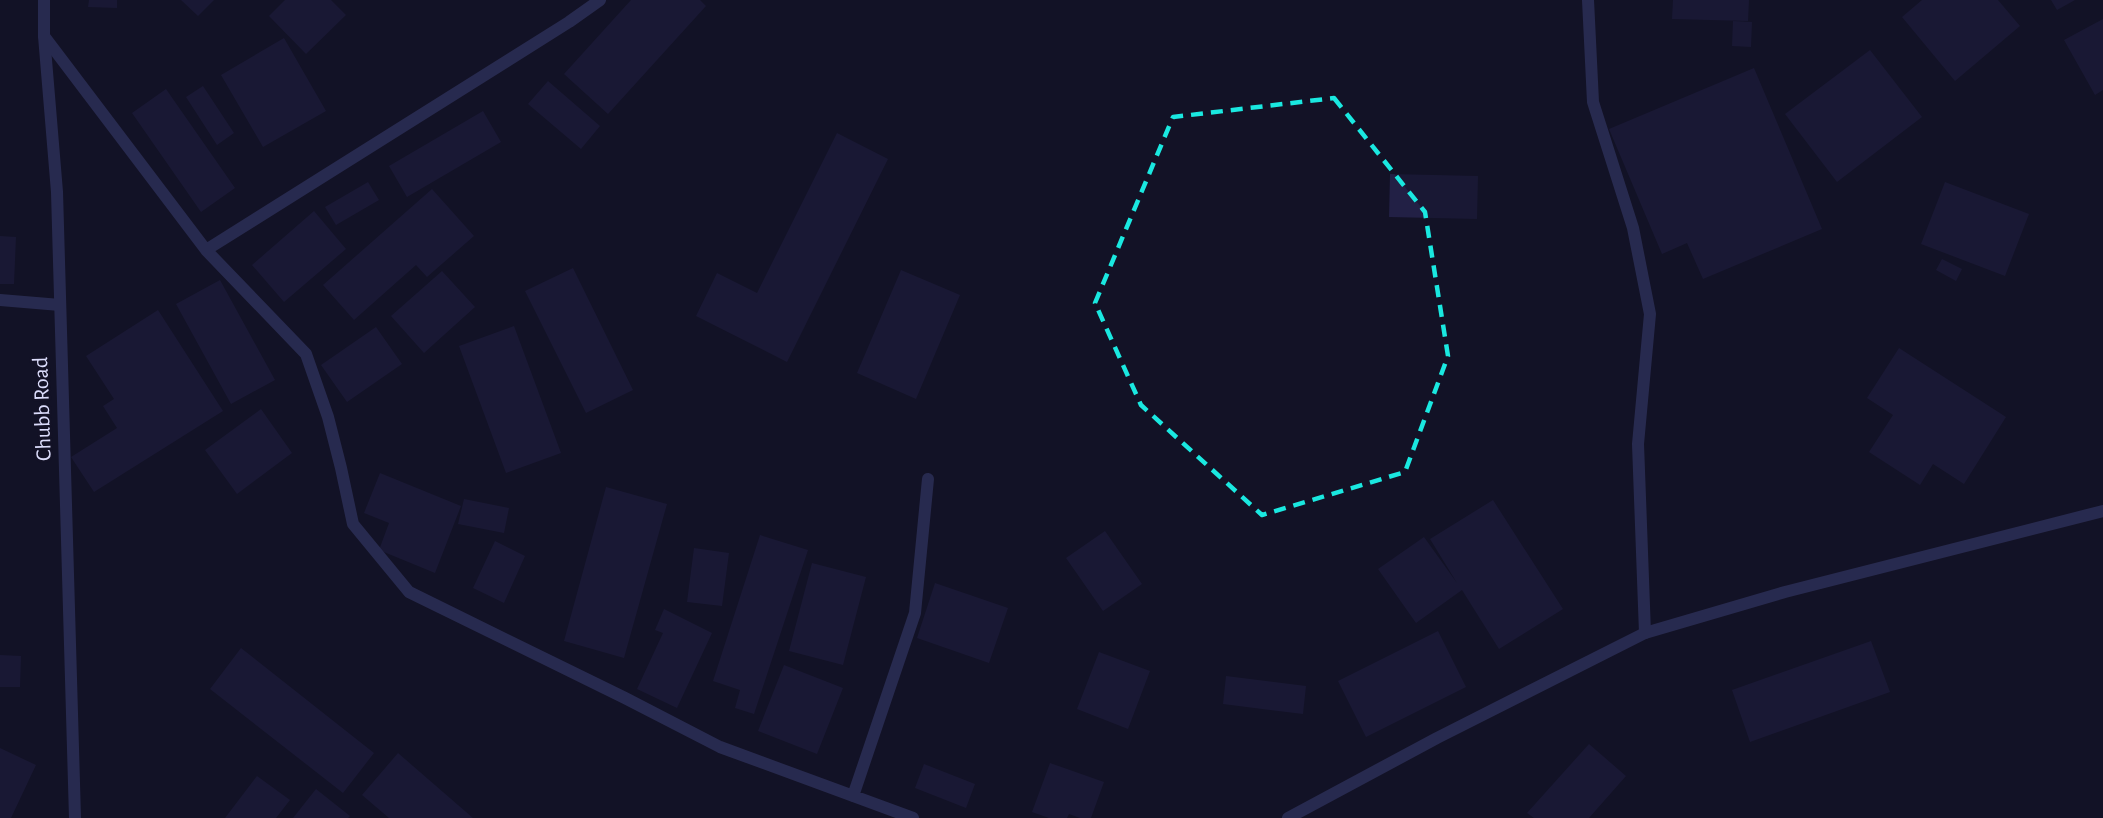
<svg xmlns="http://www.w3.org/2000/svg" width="2103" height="818" font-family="'Alegreya Sans',sans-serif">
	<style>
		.building { fill: #222045 }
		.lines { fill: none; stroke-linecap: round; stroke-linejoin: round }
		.minor { stroke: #424880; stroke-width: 12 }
		.tertiary { stroke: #424880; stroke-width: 12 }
		.marked { fill: none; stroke: #1ae8e0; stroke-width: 4.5; stroke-dasharray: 12 8; stroke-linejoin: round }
		.labels { text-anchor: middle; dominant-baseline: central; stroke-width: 5; stroke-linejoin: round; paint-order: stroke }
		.street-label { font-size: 22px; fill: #dbdcfb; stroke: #131226 }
	</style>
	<rect width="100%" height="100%" fill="#131226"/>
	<!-- building -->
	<path class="building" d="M89 0H117V8L88 7Z
		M181 0H214L198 16Z
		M285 0H331L346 15 306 54 269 16Z
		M631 0H700L706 6 608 114 564 74Z
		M1673 0H1749L1748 21 1672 19Z
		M1922 0H1998L2020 26 1955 81 1902 17Z
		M2051 0H2075L2057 10Z
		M2103 19V90L2095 95 2064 40Z
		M1733 21 1752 22 1751 47 1732 46Z
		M284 38 326 111 263 147 221 75Z
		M1870 50 1922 117 1837 182 1785 114Z
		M1754 68 1822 229 1703 279 1687 243 1662 254 1609 129Z
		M548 81 600 126 581 149 528 104Z
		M203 86 234 133 217 145 186 97Z
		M166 89 235 188 201 212 132 113Z
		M483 111 501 142 407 197 389 166Z
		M837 133 888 159 787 362 696 316 717 273 757 293Z
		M1390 174 1478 176 1477 219 1389 217Z
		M368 182 379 200 336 225 325 207Z
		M1945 182 2029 214 2005 276 1921 244Z
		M432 189 474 236 427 277 416 265 354 320 323 285Z
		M314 211 346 249 284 302 252 265Z
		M0 236 16 237 14 284H0Z
		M1942 259 1962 269 1956 281 1936 270Z
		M573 268 633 390 586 413 525 291Z
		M901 270 960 295 916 399 857 373Z
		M442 271 475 307 424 353 391 316Z
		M220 280 275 380 231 404 176 304Z
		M158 310 223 411 94 492 71 457 117 428 103 406 114 399 86 356Z
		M514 326 561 453 506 473 459 346Z
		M376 327 402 364 347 402 321 365Z
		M1899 348 2006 417 1964 484 1933 464 1920 485 1869 452 1893 415 1867 398Z
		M261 409 292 453 237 494 205 450Z
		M380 473 461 506 435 573 379 550 389 523 364 513Z
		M606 487 667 504 624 658 564 641Z
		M464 499 509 508 504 533 458 524Z
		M1493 500 1563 609 1499 649 1462 590 1416 623 1378 569 1424 537 1457 583 1430 539Z
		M1105 531 1142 584 1103 611 1066 558Z
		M760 535 808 550 754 714 735 708 740 690 713 681Z
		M495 541 525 556 504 603 473 588Z
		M694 548 729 553 722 606 687 602Z
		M812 563 866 577 843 665 789 651Z
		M935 583 1008 608 989 663 917 638Z
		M664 609 712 633 677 708 637 689 663 633 655 630Z
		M1438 631 1466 687 1366 737 1338 681Z
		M1871 641 1890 692 1750 742 1732 690Z
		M241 648 374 753 343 793 210 689Z
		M1099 652 1150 671 1128 729 1077 709Z
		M0 655 21 656 20 687H0Z
		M784 665 843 688 817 754 758 731Z
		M1226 676 1306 686 1303 714 1223 704Z
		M1589 744 1626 776 1589 818H1534L1527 813Z
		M0 748 36 765 11 818H0Z
		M398 753 473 818H389L362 795Z
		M1050 763 1104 782 1091 818H1080L1069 814 1067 818H1049L1032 812Z
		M924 764 975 784 966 808 915 788Z
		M257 776 290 800 276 818H225Z
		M316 789 350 816 348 818H293Z"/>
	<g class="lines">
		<!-- minor -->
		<path class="minor" d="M1588 0 1593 102 1633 228 1650 314 1638 444 1645 633
			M44 36 206 250 306 354 328 417 341 468 353 524 409 592 625 698 720 747 913 818
			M206 250 569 22 600 0
			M0 300 60 305
			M853 796 915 613 928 479"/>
		<!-- tertiary -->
		<path class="tertiary" d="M44 0V36L57 192 75 818
			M1288 818 1437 738 1645 633 1785 592 2103 511"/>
	</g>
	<!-- marked area -->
	<path d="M0 0H2103V818H0ZM1334 98 1425 212 1448 356 1405 472 1262 515 1141 405 1095 303 1173 117Z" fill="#131226" fill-opacity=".55" fill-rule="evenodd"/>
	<path class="marked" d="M1334 98 1425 212 1448 356 1405 472 1262 515 1141 405 1095 303 1173 117Z"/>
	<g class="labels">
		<!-- street labels -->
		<g class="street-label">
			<text transform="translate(42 409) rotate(-92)">Chubb Road</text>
		</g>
	</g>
</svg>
